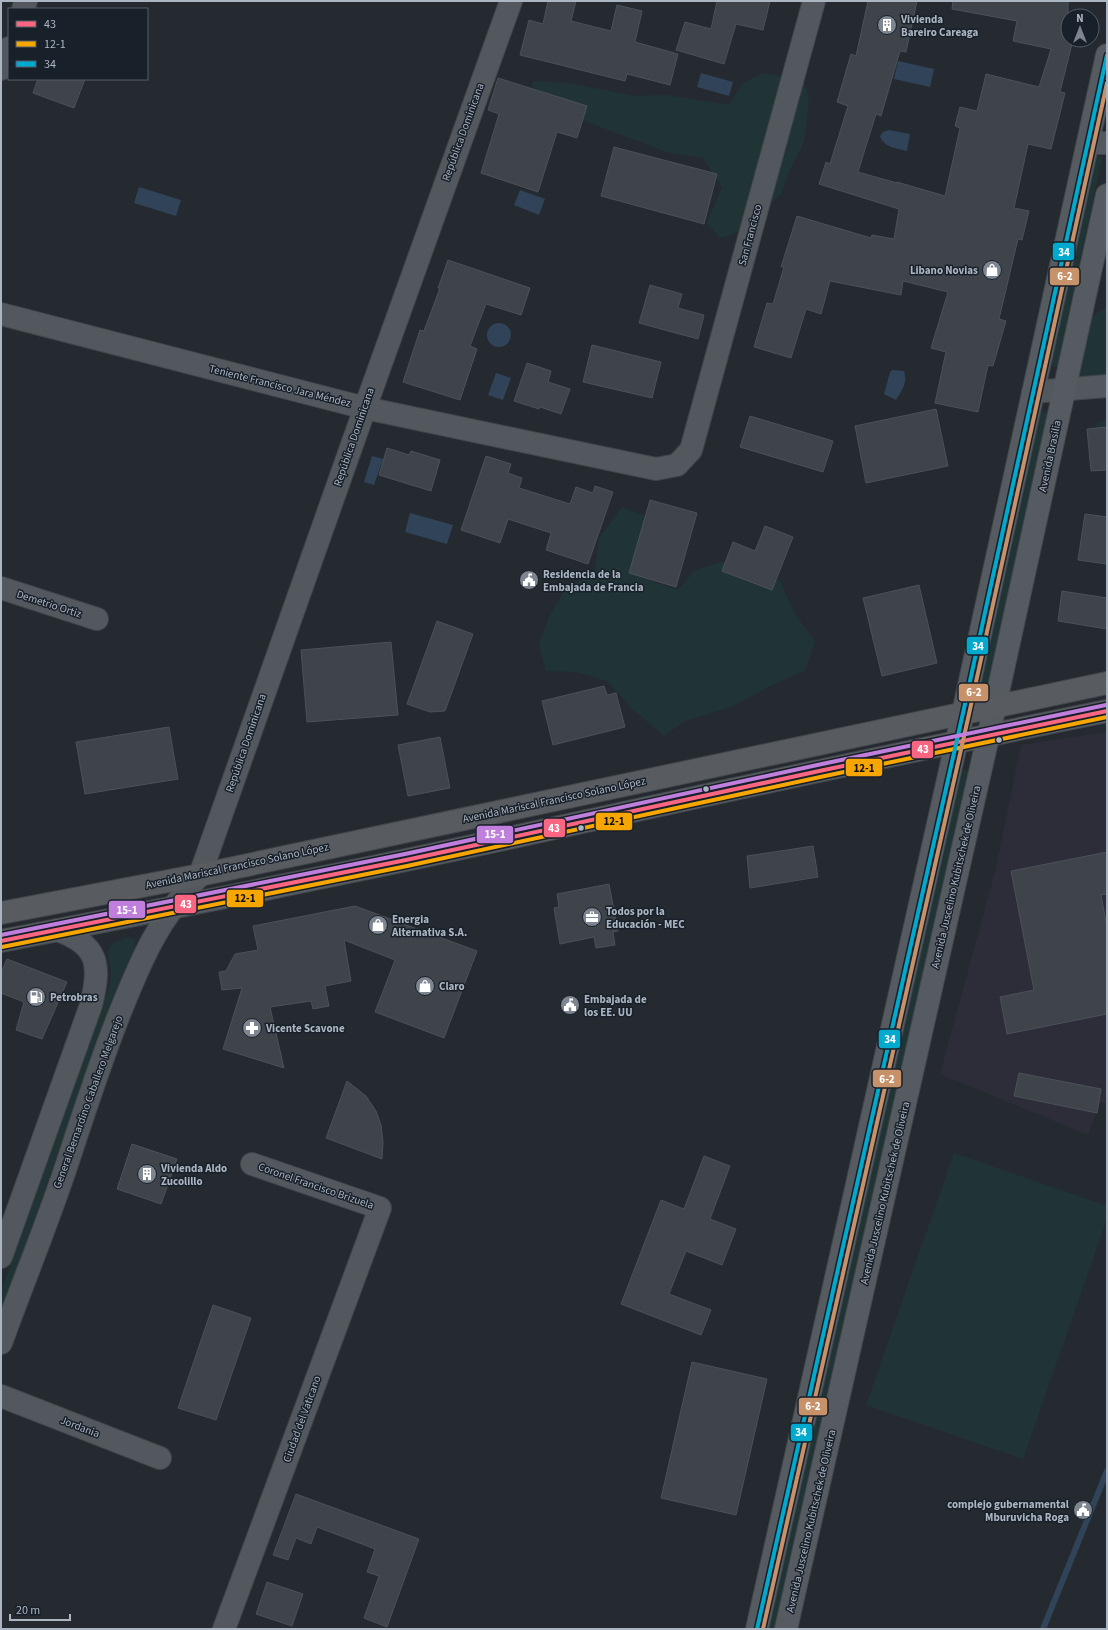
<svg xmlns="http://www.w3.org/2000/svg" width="1108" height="1630" font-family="'Source Sans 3',sans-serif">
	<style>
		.medical { fill: #2d2d39 }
		.green { fill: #213435 }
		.water { fill: #314359 }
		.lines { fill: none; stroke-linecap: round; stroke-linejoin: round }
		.stream { stroke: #314359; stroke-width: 6 }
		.building { fill: #3f444a; stroke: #4b5158 }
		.minor-casing { stroke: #404549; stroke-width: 24 }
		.major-casing { stroke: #41464d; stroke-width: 24 }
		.highway-casing { stroke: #40464c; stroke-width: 24 }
		.minor { stroke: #53585f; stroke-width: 22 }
		.major { stroke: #565b61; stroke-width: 22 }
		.highway { stroke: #585b5f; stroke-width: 22 }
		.bus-1-casing { stroke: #18202a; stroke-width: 7 }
		.bus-2-casing { stroke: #18202a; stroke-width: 7 }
		.bus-3-casing { stroke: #18202a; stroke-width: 7 }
		.bus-4-casing { stroke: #18202a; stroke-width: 7 }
		.bus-5-casing { stroke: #18202a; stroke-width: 7 }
		.bus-1 { stroke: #fa6682; stroke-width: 4 }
		.bus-2 { stroke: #f7a600; stroke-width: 4 }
		.bus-3 { stroke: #00a9ce; stroke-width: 4 }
		.bus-4 { stroke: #c7916a; stroke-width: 4 }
		.bus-5 { stroke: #c07fdc; stroke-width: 4 }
		.bus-dot { fill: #acb6c3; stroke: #18202a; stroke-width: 1.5 }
		.labels { text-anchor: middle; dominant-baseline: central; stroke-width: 3; stroke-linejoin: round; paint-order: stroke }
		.poi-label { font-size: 11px; font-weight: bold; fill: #acb6c3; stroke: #18202a; text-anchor: start }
		.street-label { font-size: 11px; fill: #acb6c3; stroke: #18202a }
		.line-badge { stroke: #18202a; stroke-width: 1.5 }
		.badge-label { font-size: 11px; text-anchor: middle; font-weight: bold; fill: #fff }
		.pale-badge-label { font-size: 11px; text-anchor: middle; font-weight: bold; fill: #111 }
	</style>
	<rect width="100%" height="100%" fill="#242a30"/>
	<!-- medical -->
	<path class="medical" d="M1107 732V1104L1100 1102 1088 1135 940 1074 995 872 1021 745Z"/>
	<!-- green -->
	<path class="green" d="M763 73 804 81 809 101 804 141 786 178 782 193 736 233 720 238 707 223 722 187 703 158 669 153 548 107 532 100 533 81 569 83 635 96 666 95 729 105 743 83Z
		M1096 156H1100L1102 158 1064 335 1085 320 1107 307V395L1084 383 1073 371 1058 369 1057 366 1052 367 1050 363Z
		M1041 411H1045L1047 414 988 692 986 694 982 695 980 692Z
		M1107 418V435L1093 429C1098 425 1099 420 1107 418Z
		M622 507 659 521 635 554 649 580 678 590 695 570 721 562 780 581 796 616 815 641 805 671 772 685 733 706 685 721 664 736 632 709 607 681 577 672 546 671 539 644 550 615 566 588 595 572 599 538Z
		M964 770H969L970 773 777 1629H766L960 773Z
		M128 937 135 939V947L114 994 1 1313V1292L108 992C109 987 111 981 111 976 111 952 98 948 128 937Z
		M954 1153 1107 1206V1219L1023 1459 866 1405Z"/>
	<!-- water -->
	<path class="water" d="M898 61 934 69 930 87 894 79Z
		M701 73 733 82 729 96 697 87Z
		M889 130 910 134 907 151C896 148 884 148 880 136L883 132Z
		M139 187 181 200 176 216 134 203Z
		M520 190 545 199 539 215 514 205Z
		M487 335a12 12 0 1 1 24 0a12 12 0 1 1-24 0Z
		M892 370 904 371C908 383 902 390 896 400L884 394 890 372Z
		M496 373 511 378 503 400 488 395Z
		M372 456 383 459 374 485 364 482Z
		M410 513 453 525 447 544 405 532Z"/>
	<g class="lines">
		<!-- stream -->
		<path class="stream" d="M1043 1629 1107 1471"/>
	</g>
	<!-- building -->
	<path class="building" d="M548 1H576L571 21 611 31 617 5 642 11 635 42 678 54 670 85 627 74 625 81 520 55 529 20 543 24Z
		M717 1H770L763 30 736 24 724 64 676 50 685 22 711 29Z
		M868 1H917L906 52 900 51 881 116 876 114 858 172 897 183V182L945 196 960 128 955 126 960 107 977 111 986 74 1039 87 1051 49 1013 41 1017 21 952 9 953 1H1068V40H1073L1060 92 1065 93 1051 149 1028 144 1014 208 1029 211 1022 240 1018 239 999 319 1006 321 993 366 988 365 978 412 935 403 946 352 931 348 948 292 903 281 901 295 830 281 821 314 806 309 791 358 754 347 767 303 773 304 784 267H781L797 216 871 238 872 235 894 239 899 209 819 184 826 162 830 164 848 106 837 102 851 54 856 56Z
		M498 78 587 106 577 138 557 132 538 192 481 173 499 114 488 110Z
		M38 79H85L74 108 33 93Z
		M614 147 717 174 704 224 601 196Z
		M448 260 530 288 521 315 486 304 470 346 477 349 460 400 403 382 420 330 424 331 440 288H438Z
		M650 285 682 294 678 308 704 315 698 339 639 323Z
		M592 345 661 362 652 398 583 382Z
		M527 363 551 371 548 382 570 389 561 414 540 407 539 409 514 401Z
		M936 409 948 466 866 483 855 426Z
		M750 416 833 441 823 472 740 447Z
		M1107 427V470L1091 471 1087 429Z
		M387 448 409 455 411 451 440 460 431 491 379 475Z
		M486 456 511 464 508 473 522 478 519 488 570 504 576 487 593 493 595 486 613 492 588 564 546 550 551 533 508 519 500 543 461 530Z
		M650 500 697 513 676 587 629 573Z
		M1085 514 1107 517V564L1078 560Z
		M765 526 793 537 772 590 722 571 733 542 755 551Z
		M919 585 937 663 882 676 863 598Z
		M1062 591 1107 598V629L1058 621Z
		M437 621 473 634 445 711 430 712 407 704Z
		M391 642 398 715 307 722 301 650Z
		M604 686 607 695 616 693 625 727 553 745 542 701Z
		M169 727 178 779 85 794 76 742Z
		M440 737 450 788 408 796 398 745Z
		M813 846 818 877 750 888 747 856Z
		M1107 852V894L1101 895 1107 928V1014L1007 1034 1000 997 1034 990 1011 871Z
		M609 884 618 931 613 932 615 945 596 948 594 937 560 944 554 908 559 907 557 894Z
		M355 906 477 951 444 1038 375 1012 395 960 344 940 351 981 325 986 329 1006 313 1009 311 1001 270 1007 284 1068 223 1049 242 988 222 990 219 972 226 971 235 954 258 950 253 926Z
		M7 959 67 982 42 1039 16 1030 24 1002 1 993V973Z
		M1019 1073 1101 1089 1097 1113 1014 1096Z
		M347 1081 366 1096 376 1111 381 1125 383 1142 382 1159 326 1138Z
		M132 1144 177 1159 161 1204 117 1189Z
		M704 1156 730 1166 710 1219 736 1229 722 1265 686 1251 669 1294 711 1310 701 1335 621 1304 661 1200 684 1209Z
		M213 1305 251 1318 216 1420 178 1408Z
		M692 1362 767 1379 736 1515 661 1498Z
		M296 1494 419 1539 387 1627 364 1618 379 1576 367 1572 375 1549 317 1527 311 1544 296 1538 288 1560 273 1555Z
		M267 1582 303 1594 292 1626 256 1614Z"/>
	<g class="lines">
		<defs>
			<path id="minor" d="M23 9 26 1
				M1 69 9 48
				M1089 143H1107
				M1 314 365 408 656 469 677 465 691 450 814 1
				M1033 392 1107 386
				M1 588 97 619
				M1 1257 91 1005C101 965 99 945 57 930
				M1 1343C23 1282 48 1222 68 1161 84 1112 100 1063 119 1015 141 960 158 919 200 875L365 408 511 1
				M1 1396 160 1458
				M224 1629 380 1208 252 1164"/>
			<path id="major" d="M757 1629 963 713 1107 55
				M786 1629 995 706 1107 195"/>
			<path id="highway" d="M1 913 200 875 1107 683
				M1 941C181 906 361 871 541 831 729 790 918 749 1107 711"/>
		</defs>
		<!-- minor casing -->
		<use href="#minor" class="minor-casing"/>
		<!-- major casing -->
		<use href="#major" class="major-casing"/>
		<!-- highway casing -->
		<use href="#highway" class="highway-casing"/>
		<!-- minor -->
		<use href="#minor" class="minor"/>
		<!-- major -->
		<use href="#major" class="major"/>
		<!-- highway -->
		<use href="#highway" class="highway"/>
		<defs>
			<path id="bus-1" d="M1 941 406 860 824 770 1107 711"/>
			<path id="bus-2" d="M2 947 407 866 825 776 1107 717"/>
			<path id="bus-3" d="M757 1629 963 713 1107 55"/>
			<path id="bus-4" d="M763 1629 969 714 1107 83"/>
			<path id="bus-5" d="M1 935 405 854 822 764 1106 705"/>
		</defs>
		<!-- bus-1 casing -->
		<use href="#bus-1" class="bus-1-casing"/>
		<!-- bus-2 casing -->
		<use href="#bus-2" class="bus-2-casing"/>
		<!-- bus-3 casing -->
		<use href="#bus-3" class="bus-3-casing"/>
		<!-- bus-4 casing -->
		<use href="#bus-4" class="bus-4-casing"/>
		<!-- bus-5 casing -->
		<use href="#bus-5" class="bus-5-casing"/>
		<!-- bus-1 -->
		<use href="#bus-1" class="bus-1"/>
		<!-- bus-2 -->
		<use href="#bus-2" class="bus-2"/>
		<!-- bus-3 -->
		<use href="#bus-3" class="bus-3"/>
		<!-- bus-4 -->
		<use href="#bus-4" class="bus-4"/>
		<!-- bus-5 -->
		<use href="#bus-5" class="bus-5"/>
	</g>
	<!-- icons -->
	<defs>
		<symbol id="building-disc" viewBox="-11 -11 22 22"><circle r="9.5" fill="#7c8590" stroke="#18202a"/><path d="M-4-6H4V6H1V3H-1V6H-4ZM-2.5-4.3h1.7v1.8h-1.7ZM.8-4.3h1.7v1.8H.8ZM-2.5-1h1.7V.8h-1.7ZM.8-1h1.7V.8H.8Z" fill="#fff"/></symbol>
		<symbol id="shop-disc" viewBox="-11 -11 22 22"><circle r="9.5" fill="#7c8590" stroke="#18202a"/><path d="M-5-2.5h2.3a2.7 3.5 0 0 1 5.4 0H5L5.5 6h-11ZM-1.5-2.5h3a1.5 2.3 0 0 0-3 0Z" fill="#fff"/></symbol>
		<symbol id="civic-disc" viewBox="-11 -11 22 22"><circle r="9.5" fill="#7c8590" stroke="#18202a"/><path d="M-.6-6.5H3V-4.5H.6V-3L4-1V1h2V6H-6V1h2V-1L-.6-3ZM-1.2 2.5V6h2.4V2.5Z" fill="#fff"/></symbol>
		<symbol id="office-disc" viewBox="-11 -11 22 22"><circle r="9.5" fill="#7c8590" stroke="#18202a"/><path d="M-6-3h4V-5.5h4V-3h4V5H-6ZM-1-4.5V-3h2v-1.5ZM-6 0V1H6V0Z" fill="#fff"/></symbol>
		<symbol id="fuel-disc" viewBox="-11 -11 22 22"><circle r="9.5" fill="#7c8590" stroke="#18202a"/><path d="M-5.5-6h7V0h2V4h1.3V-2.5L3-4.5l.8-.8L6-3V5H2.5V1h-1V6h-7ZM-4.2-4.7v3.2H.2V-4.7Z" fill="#fff"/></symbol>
		<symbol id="pharmacy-disc" viewBox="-11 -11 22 22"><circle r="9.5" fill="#7c8590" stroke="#18202a"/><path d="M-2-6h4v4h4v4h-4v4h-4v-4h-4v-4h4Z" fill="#fff"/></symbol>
	</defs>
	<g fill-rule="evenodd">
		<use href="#building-disc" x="876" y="14" width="22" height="22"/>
		<use href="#shop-disc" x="981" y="259" width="22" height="22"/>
		<use href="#civic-disc" x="518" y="569" width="22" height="22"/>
		<use href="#office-disc" x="581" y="906" width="22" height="22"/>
		<use href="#shop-disc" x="367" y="914" width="22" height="22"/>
		<use href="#shop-disc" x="414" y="975" width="22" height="22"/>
		<use href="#fuel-disc" x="25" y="986" width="22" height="22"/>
		<use href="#civic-disc" x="559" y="994" width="22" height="22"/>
		<use href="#pharmacy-disc" x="241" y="1017" width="22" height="22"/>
		<use href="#building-disc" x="136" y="1163" width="22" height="22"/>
		<use href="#civic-disc" x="1072" y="1499" width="22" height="22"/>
	</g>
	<!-- markers -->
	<g class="bus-dot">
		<circle cx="999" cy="740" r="3.5"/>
		<circle cx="706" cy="789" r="3.5"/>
		<circle cx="581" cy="828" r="3.5"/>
	</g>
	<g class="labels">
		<!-- poi labels -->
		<g class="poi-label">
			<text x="901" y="19">Vivienda<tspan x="901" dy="13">Bareiro Careaga</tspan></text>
			<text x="978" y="270" text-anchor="end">Libano Novias</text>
			<text x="543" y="574">Residencia de la<tspan x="543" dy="13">Embajada de Francia</tspan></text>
			<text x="606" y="911">Todos por la<tspan x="606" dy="13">Educación - MEC</tspan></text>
			<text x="392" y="919">Energia<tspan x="392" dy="13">Alternativa S.A.</tspan></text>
			<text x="439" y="986">Claro</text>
			<text x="50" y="997">Petrobras</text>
			<text x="584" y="999">Embajada de<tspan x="584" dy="13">los EE. UU</tspan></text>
			<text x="266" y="1028">Vicente Scavone</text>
			<text x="161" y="1168">Vivienda Aldo<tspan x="161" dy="13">Zucolillo</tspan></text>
			<text x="1069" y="1504" text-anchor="end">complejo gubernamental<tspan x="1069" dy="13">Mburuvicha Roga</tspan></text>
		</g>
		<!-- street labels -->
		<g class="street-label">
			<text transform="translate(463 132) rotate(-70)">República Dominicana</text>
			<text transform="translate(750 235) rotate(-75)">San Francisco</text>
			<text transform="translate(280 386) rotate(14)">Teniente Francisco Jara Méndez</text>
			<text transform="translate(354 437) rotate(-71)">República Dominicana</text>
			<text transform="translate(1050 456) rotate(-78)">Avenida Brasilia</text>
			<text transform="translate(49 604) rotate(18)">Demetrio Ortiz</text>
			<text transform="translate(246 743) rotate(-71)">República Dominicana</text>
			<text transform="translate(554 800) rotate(-12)">Avenida Mariscal Francisco Solano López</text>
			<text transform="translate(237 866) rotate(-12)">Avenida Mariscal Francisco Solano López</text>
			<text transform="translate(956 877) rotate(-77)">Avenida Juscelino Kubitschek de Oliveira</text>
			<text transform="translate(88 1102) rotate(-70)">General Bernardino Caballero Melgarejo</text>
			<text transform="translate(316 1186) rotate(19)">Coronel Francisco Brizuela</text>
			<text transform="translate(885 1193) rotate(-77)">Avenida Juscelino Kubitschek de Oliveira</text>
			<text transform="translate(302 1419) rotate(-70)">Ciudad del Vaticano</text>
			<text transform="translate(80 1427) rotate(21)">Jordania</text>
			<text transform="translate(811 1521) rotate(-77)">Avenida Juscelino Kubitschek de Oliveira</text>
		</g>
	</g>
	<g class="line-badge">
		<rect x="1052" y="242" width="23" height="19" rx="4" fill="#00a9ce"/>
		<rect x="1049" y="267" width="31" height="19" rx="4" fill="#c7916a"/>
		<rect x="966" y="636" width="23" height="19" rx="4" fill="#00a9ce"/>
		<rect x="958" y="683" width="31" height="19" rx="4" fill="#c7916a"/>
		<rect x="911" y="740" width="23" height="19" rx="4" fill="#fa6682"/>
		<rect x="845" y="758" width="38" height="19" rx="4" fill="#f7a600"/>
		<rect x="595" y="812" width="38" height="19" rx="4" fill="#f7a600"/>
		<rect x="543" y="818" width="23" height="20" rx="4" fill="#fa6682"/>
		<rect x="476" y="825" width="38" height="19" rx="4" fill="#c07fdc"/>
		<rect x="226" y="889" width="38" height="19" rx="4" fill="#f7a600"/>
		<rect x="174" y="894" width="23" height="20" rx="4" fill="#fa6682"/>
		<rect x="108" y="900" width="38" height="19" rx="4" fill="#c07fdc"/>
		<rect x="878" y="1029" width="23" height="20" rx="4" fill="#00a9ce"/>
		<rect x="872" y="1069" width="30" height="19" rx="4" fill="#c7916a"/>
		<rect x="798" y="1397" width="30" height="19" rx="4" fill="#c7916a"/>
		<rect x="790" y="1423" width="23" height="19" rx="4" fill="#00a9ce"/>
	</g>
	<g class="badge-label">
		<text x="1064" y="256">34</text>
		<text x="1065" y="280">6-2</text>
		<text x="978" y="650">34</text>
		<text x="974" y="696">6-2</text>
		<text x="923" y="753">43</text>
		<text x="554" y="832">43</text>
		<text x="495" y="838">15-1</text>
		<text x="186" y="908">43</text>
		<text x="127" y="914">15-1</text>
		<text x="890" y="1043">34</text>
		<text x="887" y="1083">6-2</text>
		<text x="813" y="1410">6-2</text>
		<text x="801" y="1436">34</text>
	</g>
	<g class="pale-badge-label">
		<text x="864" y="772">12-1</text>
		<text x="614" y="825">12-1</text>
		<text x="245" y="902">12-1</text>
	</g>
	<!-- border -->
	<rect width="1108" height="1630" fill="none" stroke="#acb6c3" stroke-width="4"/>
	<!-- legend -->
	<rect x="8" y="8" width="140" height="72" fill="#18202a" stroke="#535c67"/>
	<rect x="16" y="21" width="20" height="6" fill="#fa6682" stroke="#535c67"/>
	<text x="44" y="28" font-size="12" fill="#acb6c3">43</text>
	<rect x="16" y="41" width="20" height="6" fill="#f7a600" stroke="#535c67"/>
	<text x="44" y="48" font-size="12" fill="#acb6c3">12-1</text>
	<rect x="16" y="61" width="20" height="6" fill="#00a9ce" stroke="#535c67"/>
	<text x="44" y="68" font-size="12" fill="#acb6c3">34</text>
	<!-- north arrow -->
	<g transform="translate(1080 28)"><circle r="19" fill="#18202a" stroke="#535c67"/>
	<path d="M0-3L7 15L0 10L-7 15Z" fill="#7c8590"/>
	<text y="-6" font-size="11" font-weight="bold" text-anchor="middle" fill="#acb6c3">N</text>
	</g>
	<!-- scale -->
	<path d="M10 1614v6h60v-6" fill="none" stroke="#acb6c3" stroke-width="2"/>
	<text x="16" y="1614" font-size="12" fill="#acb6c3" stroke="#18202a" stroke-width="3" paint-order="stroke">20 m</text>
</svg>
